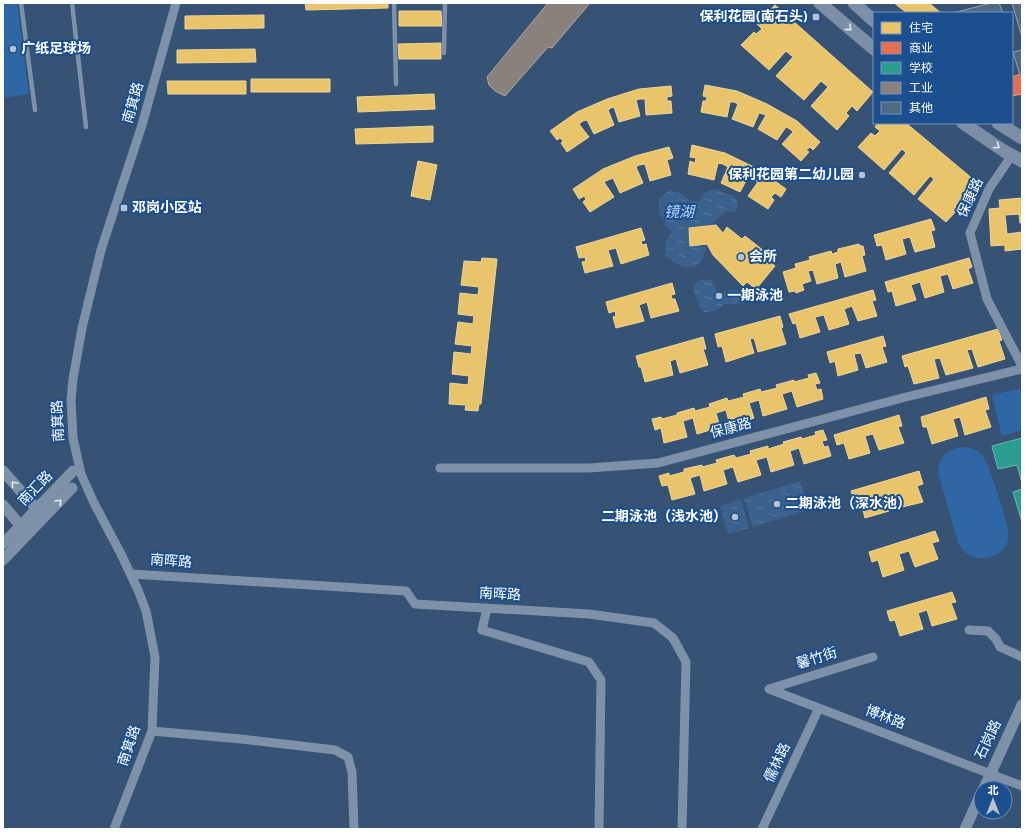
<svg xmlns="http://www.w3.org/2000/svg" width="1025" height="832" font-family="Overpass,'Noto Sans SC',sans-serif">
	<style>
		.grass { fill: #2f66a5 }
		.water { fill: url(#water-ripples) }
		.homes { fill: #e9c46a; stroke: #f0d697 }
		.shops { fill: #e76f51; stroke: #ee9a85 }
		.schools { fill: #2a9d8f; stroke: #6abab1 }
		.industry { fill: #8a817c; stroke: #ada7a3 }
		.building { fill: #526984; stroke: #92a2b6 }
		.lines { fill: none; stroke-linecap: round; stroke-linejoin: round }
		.service { stroke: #7d92a8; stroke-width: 4.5 }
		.minor { stroke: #7d92a8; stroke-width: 9 }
		.tertiary { stroke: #7d92a8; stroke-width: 11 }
		.primary { stroke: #7d8ea7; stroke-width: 13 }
		.oneway { stroke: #e5e8ed }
		.oneway2 { stroke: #e5e9ee }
		.poi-dot { fill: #b9c2ce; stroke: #1b4f8f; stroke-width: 1.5 }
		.labels { text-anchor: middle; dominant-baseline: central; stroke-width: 4; stroke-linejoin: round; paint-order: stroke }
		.poi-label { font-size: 14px; font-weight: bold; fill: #fff; stroke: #1b4f8f; text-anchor: start }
		.street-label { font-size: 14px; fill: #fff; stroke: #1b4f8f }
		.water-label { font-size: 15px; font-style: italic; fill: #b5d3f5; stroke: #1b4f8f }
	</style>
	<defs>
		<pattern id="water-ripples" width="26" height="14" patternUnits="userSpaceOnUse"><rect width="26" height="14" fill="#3b618d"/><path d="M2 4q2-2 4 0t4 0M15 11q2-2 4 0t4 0" fill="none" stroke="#58799e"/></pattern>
	</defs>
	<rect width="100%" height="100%" fill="#365274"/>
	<!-- grass -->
	<path class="grass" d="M3 3H17L29 94 3 98Z
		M1022 388V430L1002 436 992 395Z
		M960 447C968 447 976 449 982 455 989 462 1006 518 1008 530 1009 533 1008 537 1008 539 1006 555 984 562 971 556 965 553 962 548 958 543L939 476C936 459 944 452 960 447Z"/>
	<!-- water -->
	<path class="water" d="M716 189 725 194 726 193 734 196 738 203 736 212 727 211 720 216 712 224 689 228 690 246 706 247C704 262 696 272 679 265 674 262 670 259 665 256L666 241 672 232 665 226V221L659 213V199L669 190 681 193 689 200 699 202 705 192Z
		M702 280H712L717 291 721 293 730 290H740V295L745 297 746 300 744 303 736 304H724C718 311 713 312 704 312L699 306V301L695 295 693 287 697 281Z
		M800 481 809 510 753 527 744 498Z
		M741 499 749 528 728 534 720 506Z"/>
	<!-- homes -->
	<path class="homes" d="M305 3H388V8L306 10Z
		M894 3H929L941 13H907Z
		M775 5 873 92 857 111 852 106 846 113 849 116 837 130 811 106 828 87 821 81 804 100 776 76 793 57 786 51 769 70 741 45 754 32 756 34 762 29 757 24Z
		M399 11H441L442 26H399Z
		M264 15V28L185 29V16Z
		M441 43V59H399L398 44Z
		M255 49 256 62 177 63V50Z
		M251 79H330V92H251Z
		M167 81H246V94H168Z
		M705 85 737 91 767 104 797 121 820 142 813 150 810 147 806 150 809 152 801 161 782 144 793 132 790 129 786 127 777 140 758 129 766 115 763 114 759 113 753 127 732 119 738 104 734 102H730L727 117 701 112 703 101H706L707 97 703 96Z
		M671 86 672 96 667 97V101H671L672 113 646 115 645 99H640L636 100 640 116 619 122 614 107 611 108 608 110 614 125 594 134 587 120 583 121 579 124 589 137 567 152 561 143 563 141 560 138 557 140 550 131 577 112 607 99 639 89Z
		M434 94 435 109 358 112 357 97Z
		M878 123H906L980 185 964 205 960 201 955 206 958 209 946 222 918 199 934 179 930 176 914 195 889 173 906 153 902 149 884 170 858 147 871 133 875 136 880 131 875 127Z
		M433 126V142L356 144 355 129Z
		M692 145 725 153 758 169 786 189 781 197 775 193 771 197 774 200 768 209 748 196 758 182 753 179 748 177 740 192 721 183 728 167 723 164 718 163 714 180 688 174 690 161 695 163 696 158 690 157Z
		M669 147 673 158 667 160 671 175 650 181 645 164 639 165 636 167 643 183 620 193 613 178 608 180 604 182 614 197 590 212 583 202 586 199 584 196 579 199 573 189 603 169 635 156Z
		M418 161 437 165 430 200 411 196Z
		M1022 198V223H1020L1019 214 1005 215 1007 234 1022 232V249L1005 251V245L991 246 989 209 1000 208 999 200Z
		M931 219 935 230 931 231 935 247 915 252 910 237 902 239 906 254 886 260 882 245 877 246 874 235Z
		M716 225 723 233 727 227 742 239 745 236 769 255 766 258 775 266 756 289 747 282 743 286 713 255 707 244 690 246 689 228Z
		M641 228 645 240 641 241 642 245 646 244 649 255 621 264 616 248 608 250 613 266 585 273 582 262 586 261 585 257 579 258 576 247Z
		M859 244 860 246H863L865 255 862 256 866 271 845 277 841 262 835 264 838 278 817 284 813 270 808 271 811 281 802 284 804 290 796 293 795 291 789 292 783 272 796 268 795 264 810 260 809 257 831 251 832 254 838 252V249Z
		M482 258 497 259 481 404H479L478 411 465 410 466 405 449 404 450 383 468 385 469 376 452 374 454 352 471 354 472 346 455 344 458 322 473 324 474 316 458 314 460 293 478 295 479 287 461 285 464 261 481 262Z
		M969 258 972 267 968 269 973 283 953 289 948 274 940 276 944 292 925 298 920 282 911 285 916 300 896 306 892 291 888 292 885 282Z
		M672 283 675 294 671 295 672 299H675L679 311 651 318 647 302 639 305 644 321 616 328 613 317 616 316 615 311 609 313 606 302Z
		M873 290 876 300 872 301 877 316 858 321 852 306 844 309 849 324 829 330 824 315 815 317 820 332 800 338 796 323 793 324 789 314Z
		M780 316 783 327 781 328 786 344 758 352 754 338 750 339 754 353 726 362 722 346 718 347 715 334Z
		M998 329 1002 340 999 341 1005 359 978 367 972 349 967 350 973 368 946 375 940 358 934 359 939 378 914 384 908 366 905 367 902 356Z
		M883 336 886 346 882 347 887 362 866 368 861 353 854 354 858 370 838 376 835 361 830 363 827 352Z
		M703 337 706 349H703L708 365 680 373 676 359 670 361 673 375 645 382 641 367H639L636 356Z
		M816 373 820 383 815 384 817 390 821 389 823 399 797 407 792 391 782 394 787 409 763 416 759 400 749 403 754 418 730 426 726 410 716 413 720 427 697 434 693 418 683 421 687 437 664 443 661 428 655 430 652 419 661 417 662 419 677 415V413L694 408 695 411 710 407 709 404 727 398 728 401 744 397 743 394 760 389 761 392 777 388 776 385 794 380V382L809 378 808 375Z
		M986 397 989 409 985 410 991 427 965 435 960 417 953 419 958 436 932 444 927 427H923L921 417Z
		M899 415 902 426 898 427 904 443 879 450 873 434 865 436 870 453 849 459 844 443 837 445 834 435Z
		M823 430 827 440 822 441 824 447 828 446 831 456 804 464 799 448 790 451 794 465 771 472 767 457 756 460 761 475 738 482 733 467 723 470 727 484 704 491 700 475 690 478 695 494 672 500 668 485 662 486 659 476 669 473V476L684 472V469L702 465V467L717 463 716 460 734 455 736 458 751 454 750 451 768 446V449L784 444 783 442 801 437 802 439 816 435 815 432Z
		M919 471 923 484 917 486 923 502 898 508 893 494 885 496 889 511 865 518 861 503 855 504 851 491Z
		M935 531 939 541 932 543 938 559 915 567 909 551 899 554 904 570 883 577 878 560 872 562 869 552Z
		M952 592 956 602 951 603 957 619 932 626 927 610 918 613 923 629 900 636 895 620 890 621 887 611Z"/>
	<!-- shops -->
	<path class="shops" d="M1020 74 1022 82V94L1012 96V77Z"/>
	<!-- schools -->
	<path class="schools" d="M1022 438V483L1017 465 998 469 992 446Z
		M1022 489V522L1013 492Z"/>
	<!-- industry -->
	<path class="industry" d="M548 3H590L552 48 548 47 505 96 495 91 489 85 487 77Z"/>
	<!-- building -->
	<path class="building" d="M991 3H999L1003 13H953Z
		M1012 3H1022V37Z
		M1022 50V82L1013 52Z"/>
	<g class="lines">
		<!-- service -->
		<path class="service" d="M21 3 35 110
			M72 3 86 127
			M394 3 396 84
			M444 53 445 3"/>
		<!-- minor -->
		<path class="minor" d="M1012 155 989 189 970 233 987 299 1022 366
			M440 468H589L658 463 902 398 1022 369
			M131 574 406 591 415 604 589 614 654 623 673 638 686 662 682 829
			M487 608 482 630 589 662 601 680 599 829
			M969 630 988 631 996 639 1000 647 1022 657
			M769 689 1022 786
			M769 689 873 657
			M152 731 241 739 335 750 348 757 352 772 354 829
			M114 829 152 731 155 657 146 611 138 590 121 554 94 503 81 474 73 438 71 400 73 379 82 328 101 250 142 125 176 3
			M762 829 819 708"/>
		<!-- tertiary -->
		<path class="tertiary" d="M3 471 41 514
			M3 505 25 531
			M3 544 73 471
			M3 560 72 488
			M984 788 1022 705
			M965 829 981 794"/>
		<!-- primary -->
		<path class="primary" d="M820 3 874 49
			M854 3 874 21
			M963 123 1004 151 1022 161
			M998 123 1022 138"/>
	</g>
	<!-- one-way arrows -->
	<defs><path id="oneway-chevron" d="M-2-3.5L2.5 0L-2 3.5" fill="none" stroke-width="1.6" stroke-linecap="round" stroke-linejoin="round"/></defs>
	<g class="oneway">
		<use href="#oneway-chevron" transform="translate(849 28) rotate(41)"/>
		<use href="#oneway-chevron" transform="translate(997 146) rotate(34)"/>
	</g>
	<g class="oneway2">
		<use href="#oneway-chevron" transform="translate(14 484) rotate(-131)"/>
		<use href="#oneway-chevron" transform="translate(59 502) rotate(-46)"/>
	</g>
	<!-- markers -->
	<g class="poi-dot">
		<rect x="812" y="13" width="8" height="8" rx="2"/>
		<circle cx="13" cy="49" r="4"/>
		<circle cx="862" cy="175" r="4"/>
		<rect x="120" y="204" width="8" height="8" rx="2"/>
		<circle cx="741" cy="257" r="4"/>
		<circle cx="719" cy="296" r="4"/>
		<circle cx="777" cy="504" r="4"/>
		<circle cx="735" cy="517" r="4"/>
	</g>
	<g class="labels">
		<!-- poi labels -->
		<g class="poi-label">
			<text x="808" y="17" text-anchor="end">保利花园(南石头)</text>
			<text x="21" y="49">广纸足球场</text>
			<text x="854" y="175" text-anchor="end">保利花园第二幼儿园</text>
			<text x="132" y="208">邓岗小区站</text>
			<text x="749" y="257">会所</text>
			<text x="727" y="296">一期泳池</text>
			<text x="785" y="504">二期泳池（深水池）</text>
			<text x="727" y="517" text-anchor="end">二期泳池（浅水池）</text>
		</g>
		<!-- street labels -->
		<g class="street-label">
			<text transform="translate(134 103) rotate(-74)">南箕路</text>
			<text transform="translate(971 198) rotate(-65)">保康路</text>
			<text transform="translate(59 421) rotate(-93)">南箕路</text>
			<text transform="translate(731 429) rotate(-15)">保康路</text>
			<text transform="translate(36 489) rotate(-46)">南汇路</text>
			<text transform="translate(171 562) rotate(4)">南晖路</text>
			<text transform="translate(500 595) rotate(3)">南晖路</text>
			<text transform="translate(817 659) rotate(-17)">馨竹街</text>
			<text transform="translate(885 718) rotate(21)">博林路</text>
			<text transform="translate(989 740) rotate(-65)">石岗路</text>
			<text transform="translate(130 746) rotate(-71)">南箕路</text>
			<text transform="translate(778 763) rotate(-65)">儒林路</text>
		</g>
		<!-- water labels -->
		<g class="water-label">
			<text x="679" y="213">镜湖</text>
		</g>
	</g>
	<!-- border -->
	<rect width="1025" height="832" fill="none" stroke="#ffffff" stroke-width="8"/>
	<!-- legend -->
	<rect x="873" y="12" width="140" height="112" fill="#1b4f8f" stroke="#7695bc"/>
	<rect x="881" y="22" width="20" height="12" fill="#e9c46a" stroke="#7695bc"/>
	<text x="909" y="32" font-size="12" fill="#ffffff">住宅</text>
	<rect x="881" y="42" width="20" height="12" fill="#e76f51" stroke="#7695bc"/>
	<text x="909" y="52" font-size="12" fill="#ffffff">商业</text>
	<rect x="881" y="62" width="20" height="12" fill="#2a9d8f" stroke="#7695bc"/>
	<text x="909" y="72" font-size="12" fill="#ffffff">学校</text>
	<rect x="881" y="82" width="20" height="12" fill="#8a817c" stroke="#7695bc"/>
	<text x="909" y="92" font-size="12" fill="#ffffff">工业</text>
	<rect x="881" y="102" width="20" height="12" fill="#526984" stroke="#7695bc"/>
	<text x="909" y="112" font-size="12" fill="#ffffff">其他</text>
	<!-- north arrow -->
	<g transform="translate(993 800)"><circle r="19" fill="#1b4f8f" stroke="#7695bc"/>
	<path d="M0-3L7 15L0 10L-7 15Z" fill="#b9c2ce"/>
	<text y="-6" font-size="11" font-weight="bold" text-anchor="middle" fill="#ffffff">北</text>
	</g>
</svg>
